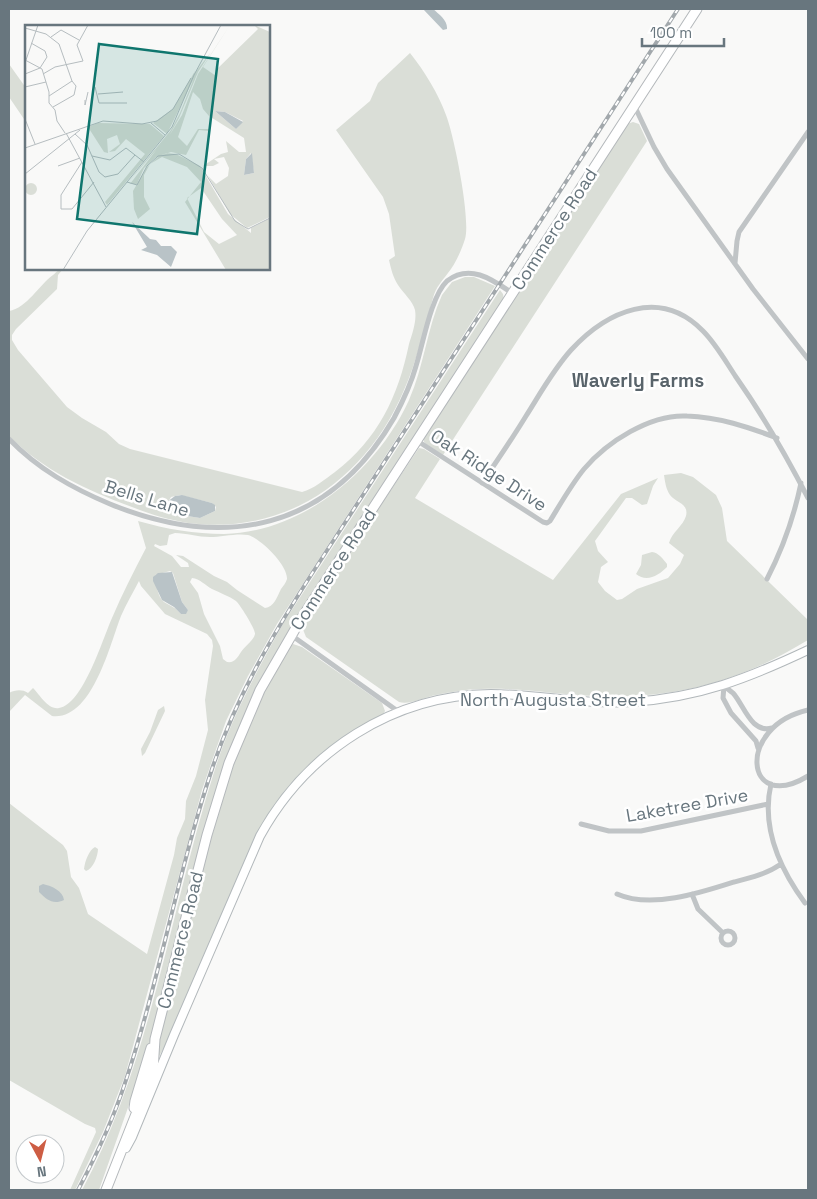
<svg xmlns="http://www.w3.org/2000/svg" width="817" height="1199" font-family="'Space Grotesk',sans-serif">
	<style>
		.green { fill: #daded7; fill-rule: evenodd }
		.water { fill: #b9c3c7 }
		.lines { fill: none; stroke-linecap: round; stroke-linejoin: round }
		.secondary-casing { stroke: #b2b8bb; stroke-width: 10 }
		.primary-casing { stroke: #b4b8bb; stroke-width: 11 }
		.street { stroke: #c0c4c6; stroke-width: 5 }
		.secondary { stroke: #fff; stroke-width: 8 }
		.primary { stroke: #fff; stroke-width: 9 }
		.rail-casing { stroke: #a2a8ac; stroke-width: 4 }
		.rail { stroke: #fff; stroke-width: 2; stroke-dasharray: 5.5; stroke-linecap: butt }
		.labels { text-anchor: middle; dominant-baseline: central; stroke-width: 5; stroke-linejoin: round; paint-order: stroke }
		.street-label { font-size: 18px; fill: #68767e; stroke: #fff }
		.neighbourhood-label { font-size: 19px; font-weight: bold; fill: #59646b; stroke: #fff }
		.inset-road { fill: none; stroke: #b6bdc0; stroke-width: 1 }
		.view { fill: #0f766e; fill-opacity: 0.15; stroke: #0f766e; stroke-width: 2.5 }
		.inset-edge { fill: none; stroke: #68767e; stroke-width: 2.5 }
	</style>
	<rect width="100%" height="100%" fill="#f9f9f8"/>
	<!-- green -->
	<path class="green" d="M410 53C425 72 438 93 446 115 454 135 471 220 465 239 462 249 455 265 448 273 442 281 436 287 433 298 424 328 417 361 404 390 367 478 287 536 188 523 169 520 150 514 132 507 86 490 43 470 9 436V311C27 308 39 285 53 275 57 272 58 269 63 269L58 275 57 289 16 329 12 335V340L18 350 67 407 82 418 106 432 119 444 130 449 302 492C314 489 325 479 335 472 378 439 398 397 409 344 412 334 417 321 415 310 413 301 403 293 398 285 393 277 391 269 389 260L395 256 389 214 383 197 336 130 370 101 378 83ZM180 495 212 503 216 507 215 511 200 518 181 515 167 504 171 497Z
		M9 64 26 88V122L9 97Z
		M633 122 639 124 647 141 443 455 426 444 424 442V436L627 124Z
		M465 277H474L495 286 277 624 248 676 226 721 213 758 202 790 125 1076 103 1132 75 1190H70L96 1132 95 1128 85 1124 9 1080V803L63 845 67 851 71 877 79 888 88 914 147 954 174 855 177 838 185 819 186 801 196 776 208 730 205 700 213 646 212 640 207 634 165 614 141 586 139 581C133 593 126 604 121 616 110 644 92 721 52 716L25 695 9 712V693C15 690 22 689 28 693L33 688C40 695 48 710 59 708 83 705 103 638 112 618 122 594 134 571 146 548L138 521C166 529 195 534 224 534 304 532 377 470 409 400 424 366 427 328 442 295L452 282ZM175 533C186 533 198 537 210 537 221 537 237 533 248 535 260 538 288 565 287 579 286 583 283 586 281 589 277 597 274 607 265 608L237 590 227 582 214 576 183 556 176 555 188 563 189 567H181L172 556 154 546 155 544 160 546 167 545 169 535ZM170 571 173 573 182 602 188 610 181 614C176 608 171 606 164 602 157 596 156 583 155 575ZM192 578C200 579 205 585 212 589 220 593 229 596 236 601 239 603 256 630 255 634 254 640 245 646 241 652 237 658 235 663 227 662L223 659 220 646 204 614 198 593 190 582Z
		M500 290 503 294 504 300 244 718 143 1065 99 1190H82C152 1060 170 909 215 769 231 718 258 669 284 622Z
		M419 448 424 449 440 459 415 498 553 580 621 494 658 478 653 486 647 504 642 505 632 498H626L595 541 598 551 608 562 601 567 598 582 605 591 617 600 622 599 637 589 668 578 680 564 684 555 669 543C672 532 683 526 686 516 689 503 676 503 670 495 666 489 665 482 664 475L681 473 693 477 716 495 722 508 727 541 808 620V640C739 682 676 699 595 696 557 695 519 687 481 689 466 689 451 692 436 695 425 697 410 705 399 702L306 637 302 627 348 554Z
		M652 552C659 553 663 559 667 564V567C659 575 647 583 636 574L641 565 642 555Z
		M293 644 302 647 382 703 385 711 383 715C356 730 330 745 308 766 266 807 245 860 223 913 204 956 185 999 167 1042L157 1060 158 1044 204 863 231 771 258 703 289 647Z
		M164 706 165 711 145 753 142 756 141 749 150 732 158 710Z
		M95 847 98 849C98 856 93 869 86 871L84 869C85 861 89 850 95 847Z"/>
	<!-- water -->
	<path class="water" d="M423 9H433C439 14 448 21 447 29L443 30Z
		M182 495 212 503 215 505V511L200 518 181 515 167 504V502L175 496Z
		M172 572 182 602 188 610 186 614H181L174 607 162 600 153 581V577L158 573Z
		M43 884C52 886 63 891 64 900 53 905 47 900 39 892V886Z"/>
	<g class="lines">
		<defs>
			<path id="secondary" d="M126 1148 132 1137 174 1035 260 836C307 751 393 695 491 694 538 694 584 705 631 702 698 698 749 678 808 650"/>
			<path id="primary" d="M134 1108 135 1101 151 1048
				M106 1190 153 1071 155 1039 207 835 229 763 260 690 301 619 697 9"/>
		</defs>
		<!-- secondary casing -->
		<use href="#secondary" class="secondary-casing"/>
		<!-- primary casing -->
		<use href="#primary" class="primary-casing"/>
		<!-- street -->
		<path class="street" d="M634 105 654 147 667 169 753 289 808 359
			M735 263 737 241 739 232 808 132
			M9 439C38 469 72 488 110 504 225 551 329 530 394 418 403 401 411 384 416 366 423 344 431 296 447 281 470 263 493 280 512 293
			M416 440 543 522 547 523 550 521C561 503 571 485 584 469 607 442 650 414 687 416 719 417 748 427 777 438
			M482 483C497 461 512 439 526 416 540 394 553 370 571 350 607 311 660 287 703 331 716 344 726 362 736 377 764 417 786 455 808 498
			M767 579C783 548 794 517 801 483
			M291 635 399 712
			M724 686 723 698 731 713 756 741 758 748
			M724 686C727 688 730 691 733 693 744 705 751 734 772 728
			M808 710C736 726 744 815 808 776
			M771 784C761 827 780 869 805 903
			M581 824 609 831H641L768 804
			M617 894C651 909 700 893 734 882 750 878 767 874 781 864
			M692 894 698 909 723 933
			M721 938a7 7 0 1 1 14 0a7 7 0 1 1-14 0Z"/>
		<!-- secondary -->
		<use href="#secondary" class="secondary"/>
		<!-- primary -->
		<use href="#primary" class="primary"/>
		<defs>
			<path id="rail" d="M78 1190C96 1156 113 1120 125 1083 160 979 178 870 213 766 237 696 273 634 313 572L678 9"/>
		</defs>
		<!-- rail casing -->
		<use href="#rail" class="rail-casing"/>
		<!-- rail -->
		<use href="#rail" class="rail"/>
	</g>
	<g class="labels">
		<!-- street labels -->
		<g class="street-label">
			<text transform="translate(554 229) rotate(-57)">Commerce Road</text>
			<text transform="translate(489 470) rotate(33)">Oak Ridge Drive</text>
			<text transform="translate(147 498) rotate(17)">Bells Lane</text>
			<text transform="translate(333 569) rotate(-57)">Commerce Road</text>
			<text x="553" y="699">North Augusta Street</text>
			<text transform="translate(687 805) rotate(-10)">Laketree Drive</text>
			<text transform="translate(180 940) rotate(-76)">Commerce Road</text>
		</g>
		<!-- neighbourhood labels -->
		<g class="neighbourhood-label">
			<text x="638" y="380">Waverly Farms</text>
		</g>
	</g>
	<!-- overview -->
	<g transform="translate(25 25)">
		<rect width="245" height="245" fill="#f9f9f8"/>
		<path d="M205 0 178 42 191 51V45L233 4 229 0 245 7V192L222 203 205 189 183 151 191 159 203 151 204 143 199 132 189 134 194 138 188 141H178L196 129 203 127 201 116 214 127H221L219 113 184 91 178 84 175 74 168 67 153 112 162 121 173 104H184V106L174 105 161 130 146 127 131 132 119 143 112 159H105L132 124 104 156 146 105 155 88 169 53 142 109 128 98 148 84 170 46 169 49 186 27 173 47 154 93 144 111 157 90 173 49ZM190 86 200 87 218 96 211 104ZM226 128 229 148 219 150 221 134ZM73 98 125 99 139 111 82 180 80 177 120 129 101 114 90 126 84 127 95 119 92 110 82 114 83 128 79 127 63 102ZM142 128 151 129 175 141 203 189 226 208V203L245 193V245H201L160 177 176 157 162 142 137 132 125 139 119 150V172L125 184 113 194 109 184 108 166 122 142 134 131ZM176 163 197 194 212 210 194 219 179 207 162 173ZM0 164a6 6 0 1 1 12 0a6 6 0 1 1-12 0Z" fill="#daded7" fill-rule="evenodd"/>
		<path d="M190 86 200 87 218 97 211 104ZM227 128 229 148 219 150 221 134ZM107 197 125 214 131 215 136 221H146L152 227 146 242 132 230 116 225 122 222Z" fill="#b9c3c7"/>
		<path class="inset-road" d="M0 3 21 9 34 19 47 56M26 12 36 5 54 15M0 35 17 44 24 67V78L30 85 32 96 40 108M1 35 13 0M0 49 15 43 22 32 20 26 6 18M18 49 30 42 58 36 52 20 63 0M0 62 21 57M70 62 74 78M73 69 98 67M24 71 47 56 51 61 49 70 28 82M60 75V80L63 67M74 78H102M0 94 10 119M126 98 140 110M41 108 81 182M50 109 62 120 74 147 80 152 93 149 110 130M0 123 78 96 117 99 132 96 148 84 166 53M67 131 85 135 101 123 119 137M57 137 36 170V184H47L69 157M33 141 55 133M0 149 55 105M102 157 112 160 122 141 133 131 154 129 177 143 210 196 223 204 245 193M38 245 62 206 147 102 169 50 196 0"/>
		<path class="view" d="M74 19 193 34 172 209 52 194Z"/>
		<rect width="245" height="245" class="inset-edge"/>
	</g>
	<!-- border -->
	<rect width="817" height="1199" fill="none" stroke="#68767e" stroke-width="20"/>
	<!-- north arrow -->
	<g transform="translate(40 1159) rotate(173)"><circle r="24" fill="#ffffff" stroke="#c3c8cb"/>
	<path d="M0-4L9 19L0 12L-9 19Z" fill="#cd5d44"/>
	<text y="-8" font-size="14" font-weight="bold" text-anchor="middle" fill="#68767e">N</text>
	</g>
	<!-- scale -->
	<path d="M642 38v8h82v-8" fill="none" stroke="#68767e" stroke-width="2.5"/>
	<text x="650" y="38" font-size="15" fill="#68767e" stroke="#ffffff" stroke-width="4" paint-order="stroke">100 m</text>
</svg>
